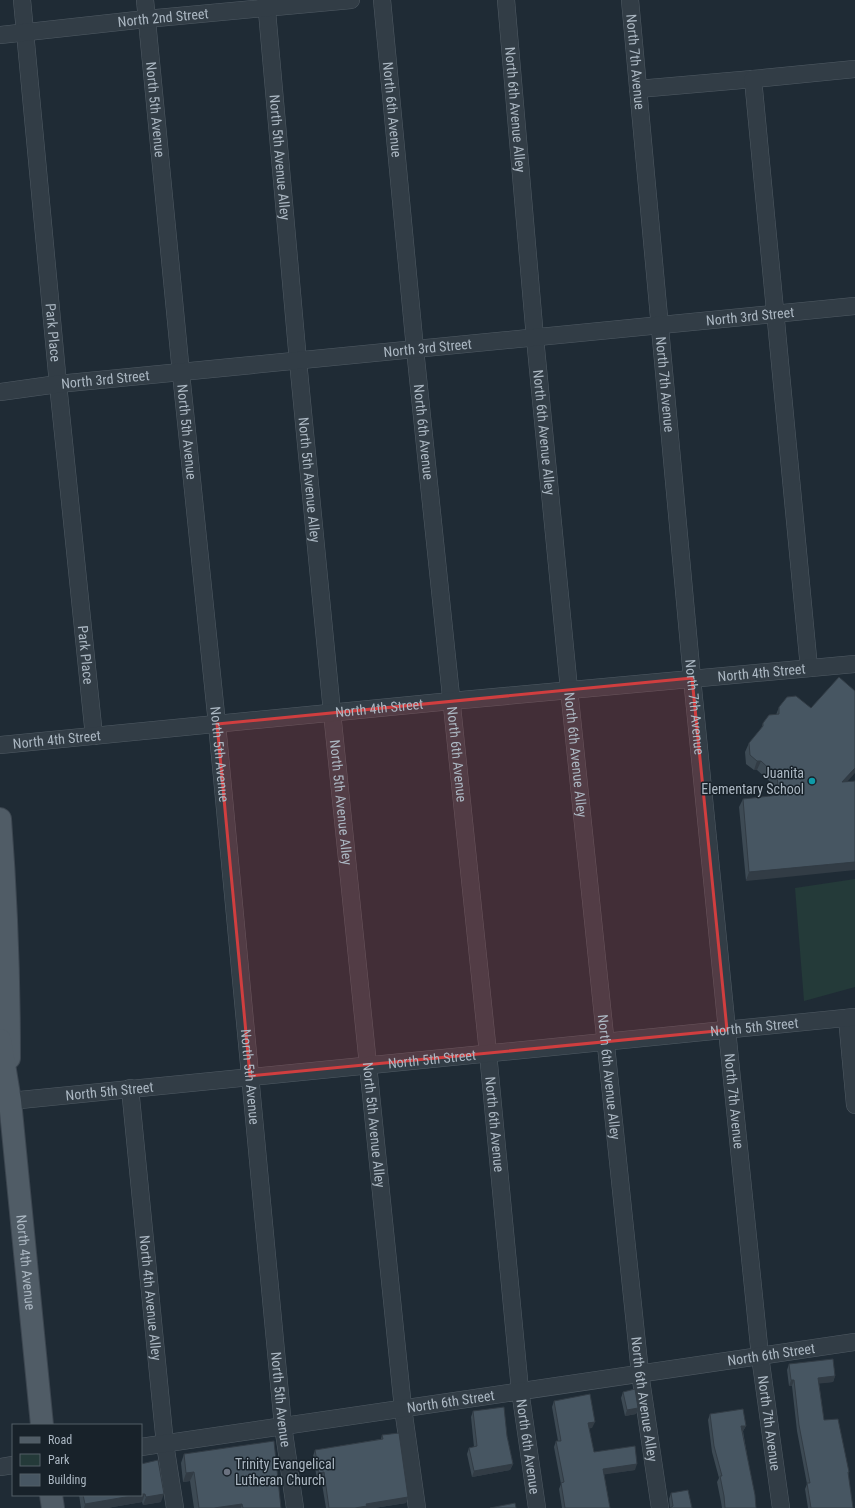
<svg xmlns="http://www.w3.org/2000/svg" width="855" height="1508" font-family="'Roboto Condensed',sans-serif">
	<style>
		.green { fill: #243a39 }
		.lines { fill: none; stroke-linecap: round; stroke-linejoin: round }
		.minor-casing { stroke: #505b64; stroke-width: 18 }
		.major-casing { stroke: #3c4650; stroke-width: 24 }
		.minor { stroke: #323d46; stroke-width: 17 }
		.major { stroke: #505c66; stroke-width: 22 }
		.wall { fill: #3d4a54 }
		.shaded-wall { fill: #323c45 }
		.building { fill: #475662; stroke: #323c45 }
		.marked { fill: #d03e3f; fill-opacity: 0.2; stroke: #d03e3f; stroke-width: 3; stroke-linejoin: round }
		.culture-dot { fill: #0f9aa8; stroke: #18222a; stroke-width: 1.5 }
		.worship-dot { fill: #6b7280; stroke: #18222a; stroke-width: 1.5 }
		.labels { text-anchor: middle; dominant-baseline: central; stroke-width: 3; stroke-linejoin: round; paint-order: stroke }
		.street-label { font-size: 14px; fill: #acb8c3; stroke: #18222a }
		.poi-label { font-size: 14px; fill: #acb8c3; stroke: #18222a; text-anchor: end }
	</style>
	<rect width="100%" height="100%" fill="#1f2b35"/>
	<!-- green -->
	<path class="green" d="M855 879V987L804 1001 795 888Z"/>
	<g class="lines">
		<defs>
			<g id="minor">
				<path id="s1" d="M22 0 58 384 94 736"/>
				<path id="s2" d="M145 0 181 373 217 724 283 1426 295 1508"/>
				<path id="s3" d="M266 0 298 361 332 712 403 1408 417 1508"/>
				<path id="s4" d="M382 0 415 349 488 1053 520 1390 537 1508"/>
				<path id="s5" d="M506 0 535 338 569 689 640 1373 660 1508"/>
				<path id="s6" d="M630 0 692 678 727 1030 760 1356 781 1508"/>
				<path id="s7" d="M0 35 146 19 351 0"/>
				<path d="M638 89 753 79"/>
				<path id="s8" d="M0 392 58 384 855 306"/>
				<path d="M809 668 753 79 855 69"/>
				<path id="s9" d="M0 745 451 701 855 664"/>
				<path d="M847 1018 855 1105"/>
				<path id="s10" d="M130 1088 165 1444 175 1508"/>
				<path id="s11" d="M10 1101 855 1017"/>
				<path id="s12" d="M141 1447 855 1342"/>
				<path d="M0 1467 13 1465"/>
			</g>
			<g id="major">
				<path d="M0 819C6 898 9 978 9 1058"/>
				<path id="s13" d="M0 1040 10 1101 42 1425"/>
				<path d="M51 1495 53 1508"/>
			</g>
		</defs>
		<!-- minor casing -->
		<use href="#minor" class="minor-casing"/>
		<!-- major casing -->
		<use href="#major" class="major-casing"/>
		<!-- minor -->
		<use href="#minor" class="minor"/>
		<!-- major -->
		<use href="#major" class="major"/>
	</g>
	<!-- wall -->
	<path class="wall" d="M839 677 746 881 739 807 743 799 775 795 774 785 757 770H754L746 764 745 752 749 743 761 729 763 723 776 715 779 707 811 708Z
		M789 1364 835 1376 833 1382 819 1383 824 1420 849 1472 848 1474 853 1508H808L805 1489 807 1484 797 1431 792 1386H789L787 1370Z
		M623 1392 638 1408 636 1414 625 1416 621 1398Z
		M554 1401 592 1428H589L594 1452 635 1470 604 1474 610 1508H562L559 1489 561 1484 554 1447 556 1441H558L552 1407Z
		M473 1411 507 1436 513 1464 510 1470 472 1477 467 1454 469 1448 474 1447 471 1417Z
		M710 1414 746 1426 743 1431 756 1508H722L721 1502 717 1482 719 1478 712 1452 708 1420Z
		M382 1435 408 1497 406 1503 374 1508H326L321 1478 317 1479 313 1456 315 1450 381 1439Z
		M184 1454 281 1508H194L190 1481 183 1482 181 1463Z
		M141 1464 161 1502 143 1505 142 1502 107 1508H81L79 1495H141Z
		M671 1493 692 1508H670L669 1499Z"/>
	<!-- shaded-wall -->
	<path class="shaded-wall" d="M757 761H761L757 770H754Z
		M855 768V773L839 791 842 782Z
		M855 862V870L746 881 749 872Z
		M835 1376 833 1382 816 1384 818 1378Z
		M791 1380H794L792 1386H789Z
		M638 1408 636 1414 625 1416 627 1410Z
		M595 1422 592 1428 586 1429 588 1423Z
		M741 1426H746L743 1431 739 1432Z
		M513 1464 510 1470 472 1477 474 1471Z
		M637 1464 635 1470 601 1475 603 1469Z
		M194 1472 190 1481 183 1482 186 1473Z
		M324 1472 321 1478 317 1479 319 1473Z
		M141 1494H145L142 1502 107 1508H84L85 1504 137 1495H141Z
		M164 1494 161 1502 143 1505 146 1497Z
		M408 1497 406 1503 374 1508H355L366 1504Z
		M242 1504 241 1508H214Z"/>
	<!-- building -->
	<path class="building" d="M839 677 855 691V768L842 782 855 781V862L749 872 743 799 779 795 777 776 761 761H757L750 755 749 743 763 726V723L769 715 779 714V707L787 697 796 696 811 708Z
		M833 1359 835 1376 818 1378 824 1420 838 1419 849 1472H848L853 1508H811L807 1483H810L799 1425 794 1380H791L789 1364Z
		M635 1389 638 1408 627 1410 623 1392Z
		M590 1394 595 1422 588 1423 594 1452 635 1446 637 1464 603 1469 610 1508H565L561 1483 564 1482 556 1441H561L554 1401Z
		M504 1407 507 1436 513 1464 474 1471 469 1448 477 1446 473 1411Z
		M743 1409 746 1426H741L755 1495 756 1508H725L724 1496 720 1476H722L714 1446 710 1414Z
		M399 1433 408 1497 366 1504 367 1506 355 1508H329L324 1472 319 1473 315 1450 383 1439 382 1435Z
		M274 1441 281 1508H243L242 1504 214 1508H199L194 1472 186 1473 184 1454Z
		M158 1460 164 1494 146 1497 145 1494H141V1464Z
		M688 1490 692 1508H670L673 1506 671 1493Z
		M83 1495H137L85 1504Z
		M515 1503 516 1508H490Z"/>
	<!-- marked area -->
	<path class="marked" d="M692 678 727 1030 250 1076 217 724Z"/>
	<!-- markers -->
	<circle class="culture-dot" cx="812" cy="781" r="4"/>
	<circle class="worship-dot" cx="227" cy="1472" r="4"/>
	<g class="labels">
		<!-- street labels -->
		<g class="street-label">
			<text stroke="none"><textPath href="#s7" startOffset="164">North 2nd Street</textPath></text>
			<text stroke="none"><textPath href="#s6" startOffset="62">North 7th Avenue</textPath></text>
			<text stroke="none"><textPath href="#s2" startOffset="110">North 5th Avenue</textPath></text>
			<text stroke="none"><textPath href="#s4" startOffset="110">North 6th Avenue</textPath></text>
			<text stroke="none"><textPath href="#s5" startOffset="110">North 6th Avenue Alley</textPath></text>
			<text stroke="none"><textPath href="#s3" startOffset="158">North 5th Avenue Alley</textPath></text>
			<text stroke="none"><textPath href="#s8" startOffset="754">North 3rd Street</textPath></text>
			<text stroke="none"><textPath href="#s1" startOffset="334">Park Place</textPath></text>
			<text stroke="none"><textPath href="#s8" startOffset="430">North 3rd Street</textPath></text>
			<text stroke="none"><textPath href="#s8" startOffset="106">North 3rd Street</textPath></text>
			<text stroke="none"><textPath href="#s6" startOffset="386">North 7th Avenue</textPath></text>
			<text stroke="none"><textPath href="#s2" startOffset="434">North 5th Avenue</textPath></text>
			<text stroke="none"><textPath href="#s4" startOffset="434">North 6th Avenue</textPath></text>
			<text stroke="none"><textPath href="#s5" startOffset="434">North 6th Avenue Alley</textPath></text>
			<text stroke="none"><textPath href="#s3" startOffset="482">North 5th Avenue Alley</textPath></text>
			<text stroke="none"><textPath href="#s1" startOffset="658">Park Place</textPath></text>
			<text stroke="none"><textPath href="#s9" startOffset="765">North 4th Street</textPath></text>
			<text stroke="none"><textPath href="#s6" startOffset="710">North 7th Avenue</textPath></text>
			<text stroke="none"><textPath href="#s9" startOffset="381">North 4th Street</textPath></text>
			<text stroke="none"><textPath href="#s9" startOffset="57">North 4th Street</textPath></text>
			<text stroke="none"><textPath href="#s2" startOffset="758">North 5th Avenue</textPath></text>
			<text stroke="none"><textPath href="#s4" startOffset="758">North 6th Avenue</textPath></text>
			<text stroke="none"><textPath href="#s5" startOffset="758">North 6th Avenue Alley</textPath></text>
			<text stroke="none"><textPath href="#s3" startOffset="806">North 5th Avenue Alley</textPath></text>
			<text stroke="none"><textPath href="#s11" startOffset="748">North 5th Street</textPath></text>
			<text stroke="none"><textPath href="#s11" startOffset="424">North 5th Street</textPath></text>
			<text stroke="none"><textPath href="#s2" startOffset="1082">North 5th Avenue</textPath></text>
			<text stroke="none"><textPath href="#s5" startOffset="1082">North 6th Avenue Alley</textPath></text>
			<text stroke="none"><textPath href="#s11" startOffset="100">North 5th Street</textPath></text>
			<text stroke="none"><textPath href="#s6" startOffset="1106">North 7th Avenue</textPath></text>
			<text stroke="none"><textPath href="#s4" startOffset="1130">North 6th Avenue</textPath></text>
			<text stroke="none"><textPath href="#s3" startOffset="1130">North 5th Avenue Alley</textPath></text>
			<text stroke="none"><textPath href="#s13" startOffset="224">North 4th Avenue</textPath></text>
			<text stroke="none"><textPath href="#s10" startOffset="211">North 4th Avenue Alley</textPath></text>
			<text stroke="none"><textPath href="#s12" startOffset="637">North 6th Street</textPath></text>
			<text stroke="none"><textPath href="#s2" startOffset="1406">North 5th Avenue</textPath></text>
			<text stroke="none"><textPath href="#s5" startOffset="1406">North 6th Avenue Alley</textPath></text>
			<text stroke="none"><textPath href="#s12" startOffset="313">North 6th Street</textPath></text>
			<text stroke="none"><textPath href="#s6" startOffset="1430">North 7th Avenue</textPath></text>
			<text stroke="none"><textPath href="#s4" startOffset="1454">North 6th Avenue</textPath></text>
		</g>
		<!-- poi labels -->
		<g class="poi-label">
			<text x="804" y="773">Juanita<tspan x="804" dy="16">Elementary School</tspan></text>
			<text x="235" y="1464" text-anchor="start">Trinity Evangelical<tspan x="235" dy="16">Lutheran Church</tspan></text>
		</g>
	</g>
	<!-- legend -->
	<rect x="12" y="1424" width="130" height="72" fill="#18222a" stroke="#535e67"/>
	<rect x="20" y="1437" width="20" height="6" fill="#505c66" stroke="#535e67"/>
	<text x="48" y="1444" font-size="12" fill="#acb8c3">Road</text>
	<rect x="20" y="1454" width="20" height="12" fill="#243a39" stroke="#535e67"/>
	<text x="48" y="1464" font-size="12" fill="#acb8c3">Park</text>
	<rect x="20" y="1474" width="20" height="12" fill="#475662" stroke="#535e67"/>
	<text x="48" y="1484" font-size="12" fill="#acb8c3">Building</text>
</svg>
